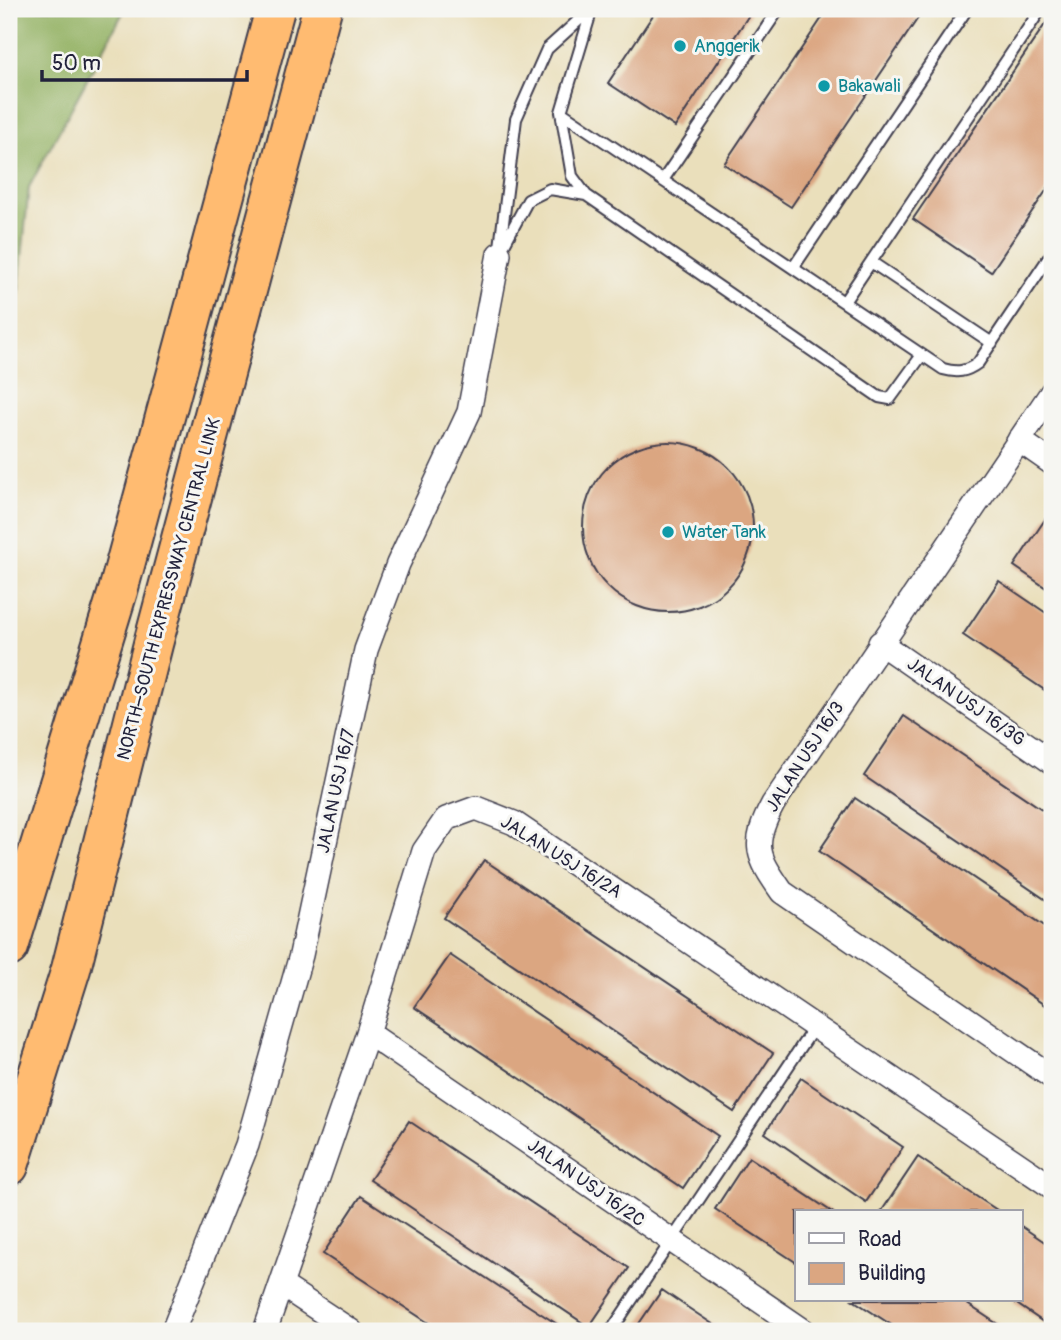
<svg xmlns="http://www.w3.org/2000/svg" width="1061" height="1340" font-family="Pangolin,sans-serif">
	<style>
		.forest { fill: #96b467; stroke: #5c6b51; stroke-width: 2 }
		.building { fill: #dba681 }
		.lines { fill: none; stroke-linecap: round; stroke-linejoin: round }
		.service-casing { stroke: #403e4e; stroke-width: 14 }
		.minor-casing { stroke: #403e4e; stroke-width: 26 }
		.motorway-casing { stroke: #403e4e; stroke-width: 42 }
		.service { stroke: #fff; stroke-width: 10 }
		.minor { stroke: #fff; stroke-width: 23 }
		.motorway { stroke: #ffbb71; stroke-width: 38 }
		.culture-dot { fill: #0f9aa8; stroke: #f6f6f2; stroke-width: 2.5 }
		.labels { text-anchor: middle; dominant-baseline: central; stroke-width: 6; stroke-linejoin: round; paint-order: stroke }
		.culture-label { font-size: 18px; fill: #0d838f; stroke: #f6f6f2; text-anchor: start }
		.street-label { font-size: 18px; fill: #22223b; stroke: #f6f6f2 }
	</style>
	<rect width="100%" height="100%" fill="#f6f6f2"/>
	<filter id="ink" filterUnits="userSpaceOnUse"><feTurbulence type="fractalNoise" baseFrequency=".0143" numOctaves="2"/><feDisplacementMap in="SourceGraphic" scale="14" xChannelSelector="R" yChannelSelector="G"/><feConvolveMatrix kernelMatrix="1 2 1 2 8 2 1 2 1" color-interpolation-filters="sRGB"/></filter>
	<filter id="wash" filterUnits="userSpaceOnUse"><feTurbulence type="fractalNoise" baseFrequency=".00686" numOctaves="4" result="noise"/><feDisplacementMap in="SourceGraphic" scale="28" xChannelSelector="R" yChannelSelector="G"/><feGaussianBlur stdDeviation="1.57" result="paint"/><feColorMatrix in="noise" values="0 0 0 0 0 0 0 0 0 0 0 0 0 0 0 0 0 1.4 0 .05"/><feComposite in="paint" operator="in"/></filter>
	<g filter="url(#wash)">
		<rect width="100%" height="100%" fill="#eadfbb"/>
		<!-- forest -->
		<path class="forest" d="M9 9H125L29 187 9 389Z"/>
		<g id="blocks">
			<!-- building -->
			<path class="building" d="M657 9H753L675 127 608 83Z
				M828 9H924L791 207 724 164Z
				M1052 14V182L991 272 913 219Z
				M583 527a85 85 0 1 1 170 0a85 85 0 1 1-170 0Z
				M1052 509V592L1014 566Z
				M999 581 1052 617V695L963 635Z
				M904 716 1052 816V904L864 776Z
				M855 798 1052 931V1010L819 851Z
				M484 860 773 1053 734 1112 444 918Z
				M450 955 718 1136 683 1188 414 1007Z
				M801 1078 903 1147 866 1202 765 1133Z
				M409 1121 629 1268 589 1327 370 1180Z
				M749 1157 832 1212H797V1263L715 1209Z
				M918 1157 965 1189 1000 1212H881Z
				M361 1196 532 1308 568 1331H441L372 1286 323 1254Z
				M1021 1226 1052 1247V1328L1011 1300H1021Z
				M662 1290 687 1307 723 1331H634Z
				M853 1300H961L1008 1331H901Z"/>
		</g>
	</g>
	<g filter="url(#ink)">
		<use href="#blocks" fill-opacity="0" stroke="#403e4e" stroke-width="2"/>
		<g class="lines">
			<defs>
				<path id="service" d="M592 9 561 112 943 369C957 373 966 372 978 363L1052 253
					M561 112 572 176 586 195
					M663 180 779 9
					M500 247 516 119 547 49 590 10
					M499 254 528 200 550 189 586 195 879 397 890 399 922 355
					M871 262 992 343
					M793 268 967 9
					M844 302 1041 9
					M611 1331 815 1026"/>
				<path id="minor" d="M1052 392 773 804C751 845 757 856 782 892L1052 1077
					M1019 440 1052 463
					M880 643 1052 762
					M368 1033 804 1331
					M283 1286 351 1331
					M173 1331 247 1145 301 955 366 650 398 564 469 412 499 254
					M265 1331 368 1033 424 851 446 819 476 808 514 823 1052 1187"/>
				<path id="motorway" d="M9 947 118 591 275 9
					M9 1166 71 969 153 644 322 9"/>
			</defs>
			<!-- service casing -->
			<use href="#service" class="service-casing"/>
			<!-- minor casing -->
			<use href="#minor" class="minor-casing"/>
			<!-- motorway casing -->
			<use href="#motorway" class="motorway-casing"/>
			<!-- service -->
			<use href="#service" class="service"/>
			<!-- minor -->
			<use href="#minor" class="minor"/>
			<!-- motorway -->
			<use href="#motorway" class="motorway"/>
		</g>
	</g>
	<!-- markers -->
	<g class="culture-dot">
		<circle cx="680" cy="46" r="7"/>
		<circle cx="824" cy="86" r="7"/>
		<circle cx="668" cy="532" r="7"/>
	</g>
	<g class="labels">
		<!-- culture labels -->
		<g class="culture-label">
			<text x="694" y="46">Anggerik</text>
			<text x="838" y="86">Bakawali</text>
			<text x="682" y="532">Water Tank</text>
		</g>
		<!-- street labels -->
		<g class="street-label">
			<text transform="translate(169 589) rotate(-75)">NORTH–SOUTH EXPRESSWAY CENTRAL LINK</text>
			<text transform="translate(966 702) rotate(35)">JALAN USJ 16/3G</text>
			<text transform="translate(805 757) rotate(-57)">JALAN USJ 16/3</text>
			<text transform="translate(336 791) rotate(-78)">JALAN USJ 16/7</text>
			<text transform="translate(561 857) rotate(32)">JALAN USJ 16/2A</text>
			<text transform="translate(586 1183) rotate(35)">JALAN USJ 16/2C</text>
		</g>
	</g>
	<!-- margin -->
	<rect width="1061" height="1340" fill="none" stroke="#f6f6f2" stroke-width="35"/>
	<!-- legend -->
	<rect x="795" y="1210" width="228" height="91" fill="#f6f6f2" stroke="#a1a1a9" stroke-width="2"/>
	<rect x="809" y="1233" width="35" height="10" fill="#ffffff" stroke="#a1a1a9" stroke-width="2"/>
	<text x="858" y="1246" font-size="21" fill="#22223b">Road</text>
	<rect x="809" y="1263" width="35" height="21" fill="#dba681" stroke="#a1a1a9" stroke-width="2"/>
	<text x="858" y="1280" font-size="21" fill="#22223b">Building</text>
	<!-- scale -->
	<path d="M42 70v10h205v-10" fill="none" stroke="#22223b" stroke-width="3.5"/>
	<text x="52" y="70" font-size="21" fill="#22223b" stroke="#f6f6f2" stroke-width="5" paint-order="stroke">50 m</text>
</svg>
